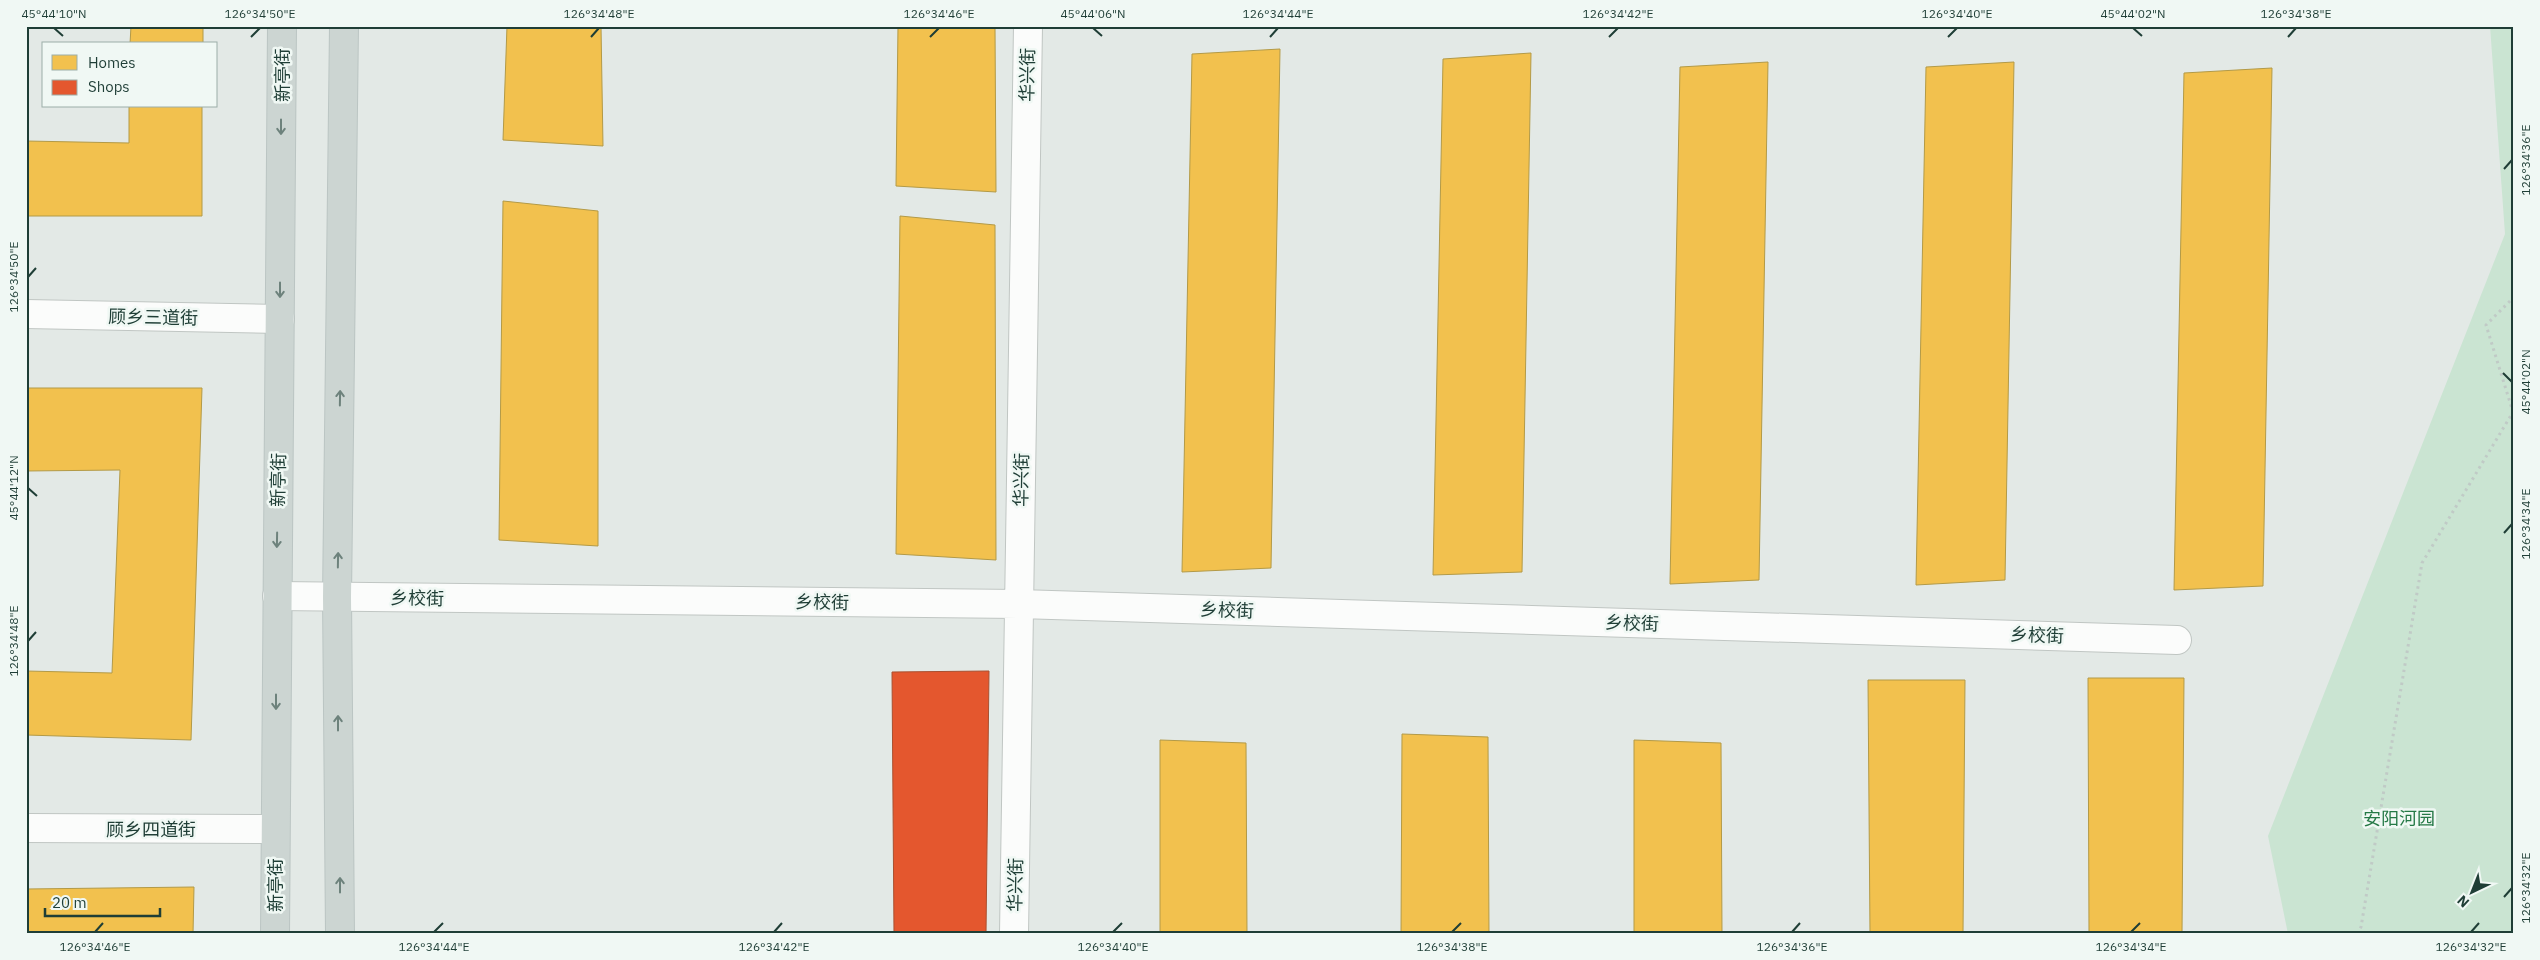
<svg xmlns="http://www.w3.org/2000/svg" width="2540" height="960" font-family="'IBM Plex Sans','Noto Sans SC',sans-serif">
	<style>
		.green { fill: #cae4d2 }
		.homes { fill: #f2c14e; stroke: #b39a47 }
		.shops { fill: #e4572e; stroke: #a95030 }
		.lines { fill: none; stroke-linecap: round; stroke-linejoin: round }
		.minor-casing { stroke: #c0c6c3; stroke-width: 30 }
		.major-casing { stroke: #bbc5c3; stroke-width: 30 }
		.path { stroke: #c0cac6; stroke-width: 3; stroke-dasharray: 2.5 4; stroke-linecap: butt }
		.minor { stroke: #fbfcfb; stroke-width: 28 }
		.major { stroke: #ccd5d2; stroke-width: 28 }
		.oneway { stroke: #6d827c }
		.ticks { fill: none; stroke: #1f3e36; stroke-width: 2 }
		.labels { text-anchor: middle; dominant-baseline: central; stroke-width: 5; stroke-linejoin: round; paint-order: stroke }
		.street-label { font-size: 18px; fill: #1f3e36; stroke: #f0f8f4 }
		.park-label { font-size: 18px; fill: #257946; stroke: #f0f8f4 }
		.neatline { fill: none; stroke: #1f3e36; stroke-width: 2 }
		.ticks-label { font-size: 12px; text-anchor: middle; fill: #1f3e36 }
	</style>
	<rect width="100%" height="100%" fill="#e3e9e6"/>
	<!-- green -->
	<path class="green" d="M2490 26H2514V934H2288L2268 836 2505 234Z"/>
	<!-- homes -->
	<path class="homes" d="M131 26H203V44H130Z
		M507 26H601L603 146 503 140Z
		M898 26H995L996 192 896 186Z
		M1280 49 1271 568 1182 572 1192 54Z
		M1531 53 1522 572 1433 575 1443 59Z
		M1768 62 1759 580 1670 584 1680 67Z
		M2014 62 2005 580 1916 585 1926 67Z
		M2272 68 2263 586 2174 590 2184 73Z
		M129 106H202V216H26V141L129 143Z
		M503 201 598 211V546L499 540Z
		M900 216 995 225 996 560 896 554Z
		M26 388H202L191 740 26 735V671L112 673 120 470 26 471Z
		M2088 678H2184L2182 934H2089Z
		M1868 680H1965L1963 934H1870Z
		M1402 734 1488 737 1489 934H1401Z
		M1160 740 1246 743 1247 934H1160Z
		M1634 740 1721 743 1722 934H1634Z
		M194 887 193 934H26V889Z"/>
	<!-- shops -->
	<path class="shops" d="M989 671 986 934H894L892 672Z"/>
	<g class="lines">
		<defs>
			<path id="minor" d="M26 314 280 319
				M277 596 1019 604 2177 640
				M26 828 275 829
				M1014 934 1028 26"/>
			<path id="major" d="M275 934 282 26
				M340 934 337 597 344 26"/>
		</defs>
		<!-- minor casing -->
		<use href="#minor" class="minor-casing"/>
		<!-- major casing -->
		<use href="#major" class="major-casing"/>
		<!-- path -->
		<path class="path" d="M2357 934 2361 927 2422 563 2513 412 2486 325 2514 297"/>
		<!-- minor -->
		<use href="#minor" class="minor"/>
		<!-- major -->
		<use href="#major" class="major"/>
	</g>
	<!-- one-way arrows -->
	<defs><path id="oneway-shaft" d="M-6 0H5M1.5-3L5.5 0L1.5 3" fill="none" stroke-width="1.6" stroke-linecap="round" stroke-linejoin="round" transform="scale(1.25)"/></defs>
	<g class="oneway">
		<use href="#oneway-shaft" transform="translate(281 127) rotate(90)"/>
		<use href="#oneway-shaft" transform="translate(280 290) rotate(90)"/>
		<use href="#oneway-shaft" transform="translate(340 398) rotate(-89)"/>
		<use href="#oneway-shaft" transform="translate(277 540) rotate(91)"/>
		<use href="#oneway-shaft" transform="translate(338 560) rotate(-89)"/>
		<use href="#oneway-shaft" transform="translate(276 702) rotate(90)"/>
		<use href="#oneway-shaft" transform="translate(338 723) rotate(-90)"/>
		<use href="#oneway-shaft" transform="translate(340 885) rotate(-90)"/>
	</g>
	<!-- ticks -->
	<path class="ticks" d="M54 28 63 36M1093 28 1102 36M2133 28 2142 36M251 37 260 28M591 37 599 28M930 37 939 28M1270 37 1278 28M1609 37 1618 28M1948 37 1957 28M2288 37 2296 28M2504 169 2512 160M28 277 36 268M2503 373 2512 382M28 488 37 496M2504 533 2512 524M28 641 36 632M2504 897 2512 888M95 932 103 923M434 932 443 923M774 932 782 923M1113 932 1122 923M1452 932 1461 923M1792 932 1800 923M2131 932 2140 923M2471 932 2479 923"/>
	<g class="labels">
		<!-- street labels -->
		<g class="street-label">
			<text transform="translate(282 75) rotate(-90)">新亭街</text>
			<text transform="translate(1027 75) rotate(-89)">华兴街</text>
			<text transform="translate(153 317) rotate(1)">顾乡三道街</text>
			<text transform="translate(278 480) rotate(-89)">新亭街</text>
			<text transform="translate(1021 480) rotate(-89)">华兴街</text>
			<text transform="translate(417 598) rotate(1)">乡校街</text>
			<text transform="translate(822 602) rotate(1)">乡校街</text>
			<text transform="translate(1227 610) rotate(2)">乡校街</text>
			<text transform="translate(1632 623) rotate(2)">乡校街</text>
			<text transform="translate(2037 635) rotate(2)">乡校街</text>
			<text x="151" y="829">顾乡四道街</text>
			<text transform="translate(275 885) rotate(-90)">新亭街</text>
			<text transform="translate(1015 885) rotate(-89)">华兴街</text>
		</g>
		<!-- park labels -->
		<g class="park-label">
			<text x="2399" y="818">安阳河园</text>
		</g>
	</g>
	<!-- border -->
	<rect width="2540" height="960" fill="none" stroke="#f0f8f4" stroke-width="55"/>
	<!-- legend -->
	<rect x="42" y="42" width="175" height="65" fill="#f0f8f4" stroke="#9caea8"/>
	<rect x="52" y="55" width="25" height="15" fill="#f2c14e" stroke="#9caea8"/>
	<text x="88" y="68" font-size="15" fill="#1f3e36">Homes</text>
	<rect x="52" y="80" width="25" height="15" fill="#e4572e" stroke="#9caea8"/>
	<text x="88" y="92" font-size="15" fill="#1f3e36">Shops</text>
	<!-- north arrow -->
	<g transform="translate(2472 892) rotate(223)" stroke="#f0f8f4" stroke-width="4" paint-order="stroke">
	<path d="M0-4L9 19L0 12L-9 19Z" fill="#1f3e36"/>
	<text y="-8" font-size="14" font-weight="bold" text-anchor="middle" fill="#1f3e36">N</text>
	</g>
	<!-- scale -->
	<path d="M45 908v8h115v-8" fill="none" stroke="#1f3e36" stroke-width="2.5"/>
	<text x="52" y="908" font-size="15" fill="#1f3e36" stroke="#f0f8f4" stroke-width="4" paint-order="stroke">20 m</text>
	<rect x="28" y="28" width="2484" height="904" class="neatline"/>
	<g class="ticks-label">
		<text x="54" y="18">45°44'10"N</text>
		<text x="260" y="18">126°34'50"E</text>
		<text x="599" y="18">126°34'48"E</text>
		<text x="939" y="18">126°34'46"E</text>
		<text x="1093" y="18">45°44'06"N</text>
		<text x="1278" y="18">126°34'44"E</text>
		<text x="1618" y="18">126°34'42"E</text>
		<text x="1957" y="18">126°34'40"E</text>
		<text x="2133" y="18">45°44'02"N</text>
		<text x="2296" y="18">126°34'38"E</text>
		<text transform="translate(2526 160) rotate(-90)" y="4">126°34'36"E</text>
		<text transform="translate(14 277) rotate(-90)" y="4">126°34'50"E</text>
		<text transform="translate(2526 382) rotate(-90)" y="4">45°44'02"N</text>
		<text transform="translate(14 488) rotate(-90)" y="4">45°44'12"N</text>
		<text transform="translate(2526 524) rotate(-90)" y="4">126°34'34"E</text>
		<text transform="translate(14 641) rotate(-90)" y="4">126°34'48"E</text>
		<text transform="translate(2526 888) rotate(-90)" y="4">126°34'32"E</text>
		<text x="95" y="951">126°34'46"E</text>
		<text x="434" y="951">126°34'44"E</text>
		<text x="774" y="951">126°34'42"E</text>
		<text x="1113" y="951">126°34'40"E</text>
		<text x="1452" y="951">126°34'38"E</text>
		<text x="1792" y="951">126°34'36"E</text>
		<text x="2131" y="951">126°34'34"E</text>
		<text x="2471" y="951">126°34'32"E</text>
	</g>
</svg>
